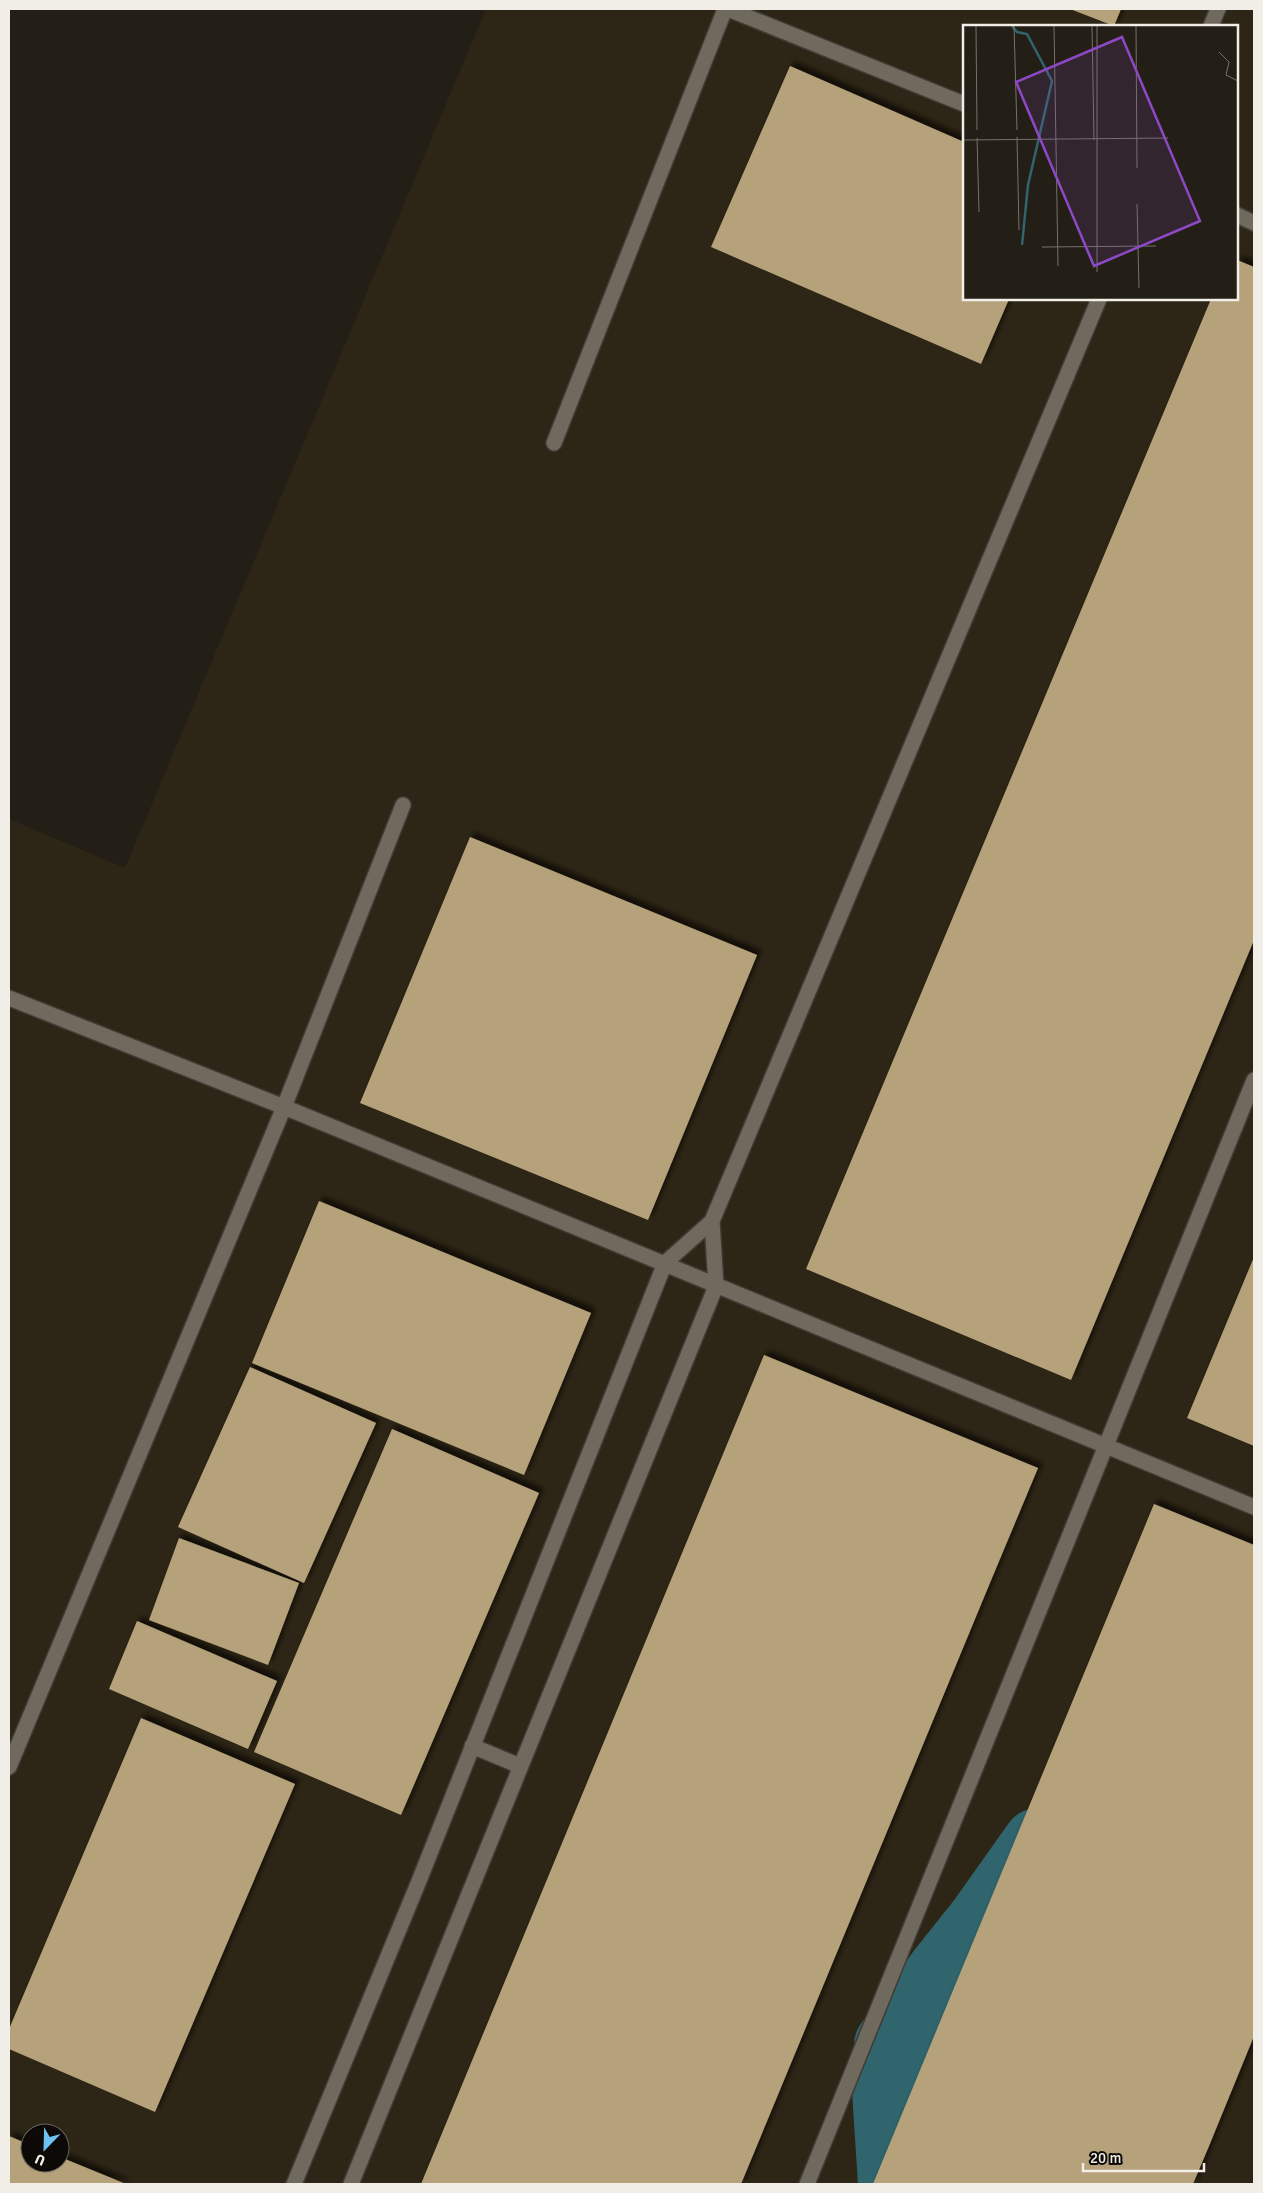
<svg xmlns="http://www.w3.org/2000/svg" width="1263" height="2193" font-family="Signika,sans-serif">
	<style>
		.built { fill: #2d2515; fill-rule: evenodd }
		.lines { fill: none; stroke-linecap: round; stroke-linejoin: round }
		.river { stroke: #30656d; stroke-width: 72 }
		.building { fill: #b5a17a; filter: url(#shadow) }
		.lane-casing { stroke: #403b35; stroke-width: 18 }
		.lane { stroke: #6f695e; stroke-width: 15 }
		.inset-river { fill: none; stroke: #30656d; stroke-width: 2.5 }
		.inset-road { fill: none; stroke: #76726a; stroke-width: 1 }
		.view { fill: #8d49c5; fill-opacity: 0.15; stroke: #8d49c5; stroke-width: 2.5 }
		.inset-edge { fill: none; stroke: #f1eee7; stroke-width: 2.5 }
	</style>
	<defs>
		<filter id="shadow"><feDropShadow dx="4.5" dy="-4.5" stdDeviation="2.5" flood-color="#0009"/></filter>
	</defs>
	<rect width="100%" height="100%" fill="#241f16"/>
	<!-- built -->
	<path class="built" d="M486 9H1254V2184H9V819L125 868ZM964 26H1237V299H964ZM30 2133H60V2163H30Z"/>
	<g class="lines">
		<!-- river -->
		<path class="river" d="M894 2184 888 2090 890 2045 943 1972 982 1923 1038 1844"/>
	</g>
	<!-- building -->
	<path class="building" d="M1070 9H1121L1114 26Z
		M790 66 964 142V299H1009L981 364 711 247Z
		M1237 260 1254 267V940L1071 1380 806 1269 1211 299H1237Z
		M470 837 757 955 648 1220 360 1103Z
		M319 1201 591 1313 524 1475 252 1363Z
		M1254 1257V1446L1187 1418Z
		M764 1355 1038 1468 992 1578 741 2184H421Z
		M250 1367 376 1423 304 1583 178 1527Z
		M392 1429 539 1493 401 1815 254 1752Z
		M1154 1504 1254 1545V2036L1209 2146 1193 2184H873Z
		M179 1538 299 1583 268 1665 149 1620Z
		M137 1621 277 1681 248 1749 109 1689Z
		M141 1718 295 1784 155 2112 9 2049V2029Z
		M9 2136 30 2145V2163H60V2157L126 2184H9Z"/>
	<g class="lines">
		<defs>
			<path id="lane" d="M728 9 964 104
				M1211 26 1218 9
				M1237 215 1254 223
				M554 443 725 9
				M9 998 284 1107 1254 1507
				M472 1746 520 1766
				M9 1767 284 1107 403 805
				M294 2184 419 1881 665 1263 712 1221 1099 299
				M351 2184 716 1286 712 1221
				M807 2184 1254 1080"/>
		</defs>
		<!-- lane casing -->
		<use href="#lane" class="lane-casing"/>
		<!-- lane -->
		<use href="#lane" class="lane"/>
	</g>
	<!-- overview -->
	<g transform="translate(963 25)">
		<rect width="275" height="275" fill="#241f16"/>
		<path class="inset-river" d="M49 1 54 7 64 9 89 56 65 160 59 220"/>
		<path class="inset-road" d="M13 1 14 105M51 1 54 105M91 1 95 241M129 1 131 115M134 1V247M173 1 174 143M256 27 266 37 263 50 275 56M54 112 56 205M14 113 16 187M0 115 205 113M174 179 176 263M79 222 193 221"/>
		<path class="view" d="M159 12 237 196 131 241 53 57Z"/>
		<rect width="275" height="275" class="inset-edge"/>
	</g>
	<!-- border -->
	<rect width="1263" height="2193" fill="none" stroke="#f1eee7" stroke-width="20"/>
	<!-- north arrow -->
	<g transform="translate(45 2148) rotate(203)"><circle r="24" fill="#0c0906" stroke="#686560"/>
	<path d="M0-4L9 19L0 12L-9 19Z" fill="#6ec2f3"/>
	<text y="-8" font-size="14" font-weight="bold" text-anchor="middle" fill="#f1eee7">U</text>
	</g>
	<!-- scale -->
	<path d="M1083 2163v8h121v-8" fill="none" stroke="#f1eee7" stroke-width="2.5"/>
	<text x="1090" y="2163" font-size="15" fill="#f1eee7" stroke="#0c0906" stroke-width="4" paint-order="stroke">20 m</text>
</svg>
